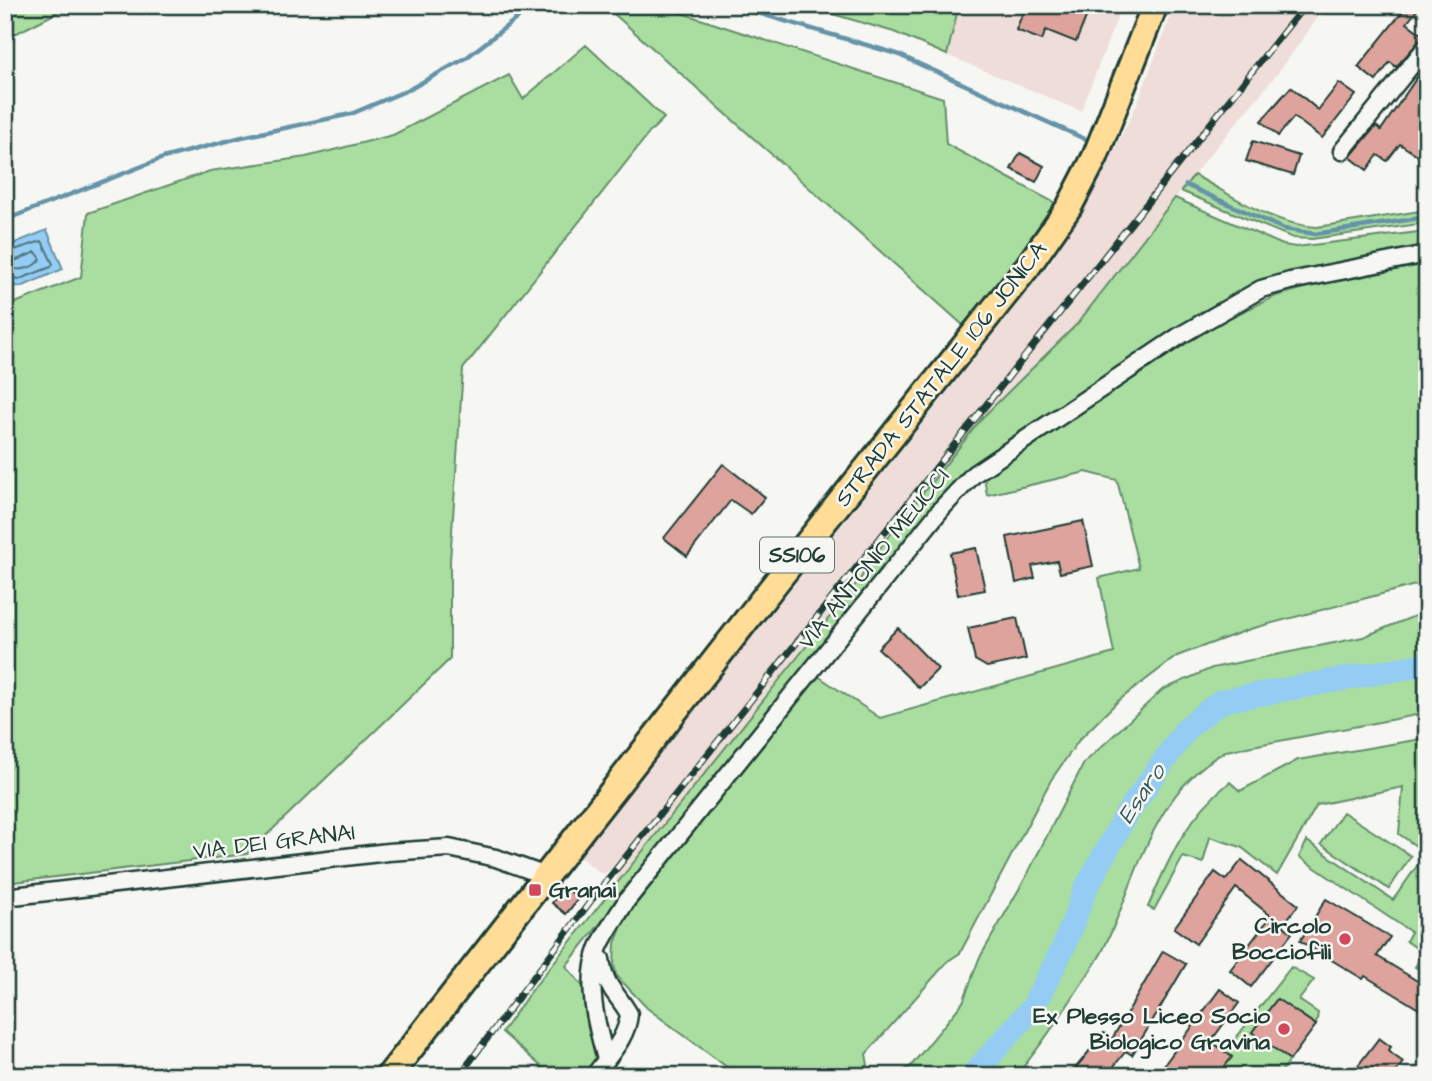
<svg xmlns="http://www.w3.org/2000/svg" width="1432" height="1081" font-family="'Architects Daughter',sans-serif">
	<style>
		.built { fill: #eeddd8 }
		.green { fill: #a9dea0; stroke: #648e6a; stroke-width: 2 }
		.water { fill: #94ccf3; stroke: #6593a7; stroke-width: 2 }
		.lines { fill: none; stroke-linecap: round; stroke-linejoin: round }
		.shore { stroke: #4e7680; stroke-width: 2 }
		.stream { stroke: #6593a7; stroke-width: 4.5 }
		.river { stroke: #94ccf3; stroke-width: 24 }
		.building { fill: #dda39c; stroke: #1f3d34; stroke-width: 2 }
		.street-casing { stroke: #1f3d34; stroke-width: 21 }
		.primary-casing { stroke: #1f3d34; stroke-width: 30 }
		.street { stroke: #f6f6f2; stroke-width: 16 }
		.primary { stroke: #ffdd96; stroke-width: 24 }
		.rail-casing { stroke: #1f3d34; stroke-width: 7 }
		.rail { stroke: #f6f6f2; stroke-width: 4.5; stroke-dasharray: 13; stroke-linecap: butt }
		.poi-dot { fill: #d1495b; stroke: #f6f6f2; stroke-width: 2.5 }
		.labels { text-anchor: middle; dominant-baseline: central; stroke-width: 5; stroke-linejoin: round; paint-order: stroke }
		.shield { fill: #f6f6f2; stroke: #60746d; stroke-width: 2 }
		.shield-label { font-size: 21px; font-weight: bold; fill: #1f3d34 }
		.street-label { font-size: 23px; fill: #1f3d34; stroke: #f6f6f2 }
		.poi-label { font-size: 23px; font-weight: bold; fill: #1f3d34; stroke: #f6f6f2; text-anchor: end }
		.water-label { font-size: 24px; font-style: italic; fill: #365a5a; stroke: #f6f6f2 }
	</style>
	<rect width="100%" height="100%" fill="#f6f6f2"/>
	<filter id="ink" filterUnits="userSpaceOnUse"><feTurbulence type="fractalNoise" baseFrequency=".0143" numOctaves="2"/><feDisplacementMap in="SourceGraphic" scale="14" xChannelSelector="R" yChannelSelector="G"/><feConvolveMatrix kernelMatrix="1 2 1 2 8 2 1 2 1" color-interpolation-filters="sRGB"/></filter>
	<g filter="url(#ink)">
		<!-- built -->
		<path class="built" d="M959 5H1122L1081 111 947 55Z
			M1175 5H1327L1277 74 1203 163 1077 324 983 417 879 549 860 579 616 885 617 867 602 874 578 856 1050 263 1095 190 1137 104Z"/>
		<!-- green -->
		<path class="green" d="M5 5H72L5 39Z
			M604 5H657L943 98 946 144 1057 204 1018 261 964 326Z
			M802 5H959L947 55 894 32Z
			M586 45 664 118 650 132 463 369 450 561V659L247 854 5 883V307L81 277 88 213 210 171 306 157 393 135 509 75 523 99Z
			M1194 175C1232 195 1272 225 1317 227L1427 210V223L1312 239 1293 238 1181 191Z
			M1175 198 1283 245 1296 247 1427 231V246L1304 269 1248 288 1203 311 985 455 950 488 566 966 585 989 589 1025 600 1058 589 1076H552L502 1032 531 991 860 579 879 549 983 417 1077 324Z
			M1427 264V582L1250 629 1177 656 1118 701 1079 740 1051 780 960 953 948 961 866 1054 868 1065 853 1076H739L647 1008 616 975 614 964 615 943 622 926 631 911 818 676 880 718 1114 653 1099 578 1139 568 1117 480 1086 472 987 495 984 477 1214 325 1276 296 1312 286Z
			M1427 611V713L1226 751C1150 793 1138 880 1102 952 1095 965 1086 977 1078 989 1059 1019 1039 1048 1016 1076H895L911 1066 963 1002 979 959 1026 877 1084 763 1162 690 1212 668 1363 637Z
			M1427 738V974L1415 967 1424 953 1406 941 1411 932 1299 857 1307 841 1393 900 1426 853 1399 834 1403 787 1317 805 1277 875 1241 847 1210 837 1203 863 1183 857 1154 910 1148 907C1169 858 1187 816 1230 782L1240 791 1298 760Z
			M1343 812 1411 856 1389 889 1321 844Z
			M1291 967 1314 980 1299 1000 1318 1013 1316 1025 1300 1014 1295 1021 1290 1009 1277 999 1252 1032 1290 1060 1278 1076H1217L1232 1057 1225 1052Z"/>
		<!-- water -->
		<path class="water" d="M47 230 63 269 21 287 5 284V247Z"/>
		<g class="lines">
			<!-- shore -->
			<path class="shore" d="M5 253 42 241 53 264 51 267 20 279 5 277
				M5 262 7 264 36 252 41 259C34 268 18 273 7 266L5 268"/>
			<!-- stream -->
			<path class="stream" d="M731 5 897 54 1087 140
				M1186 185 1284 229 1315 234 1427 217
				M5 220 163 158 242 137 351 114 410 89 466 58 534 5"/>
			<!-- river -->
			<path class="river" d="M972 1076 1033 1007 1064 946 1085 890 1126 815 1187 728 1221 701 1427 664"/>
		</g>
		<!-- building -->
		<path class="building" d="M1026 5H1091L1076 42 1046 30 1042 40 1016 30Z
			M1395 5H1421L1407 23 1424 36 1396 67 1390 62 1376 81 1358 67 1403 11Z
			M1424 67 1427 69V162L1400 144 1387 161 1378 155 1367 170 1350 157 1376 126 1381 130Z
			M1339 83 1356 95 1322 138 1294 117 1278 136 1261 121 1291 87 1318 110Z
			M1253 141 1299 156 1293 175 1246 161Z
			M1020 153 1044 166 1036 182 1011 169Z
			M723 464 765 497 751 514 731 500 687 556 664 538Z
			M1083 521 1093 566 1060 573 1057 561 1032 566 1035 578 1016 583 1007 537Z
			M976 548 985 590 958 595 950 553Z
			M1017 618 1026 659 987 667 975 660 968 628Z
			M898 628 938 669 919 688 878 648Z
			M1242 860 1298 905 1283 925 1292 933 1251 987 1230 970 1271 916 1236 888 1196 944 1174 928 1215 872 1226 880Z
			M564 887 579 898 566 914 552 903Z
			M1326 899 1390 937 1377 956 1427 987V1014L1365 976 1363 979 1300 941Z
			M1163 951 1186 964 1132 1055 1126 1051 1106 1076H1069L1104 1033 1112 1039Z
			M1220 989 1239 1003 1211 1041 1232 1057 1217 1076H1156Z
			M1277 999 1316 1025 1290 1060 1252 1032Z
			M1379 1038 1391 1047 1388 1051 1403 1062 1393 1076H1350Z"/>
		<g class="lines">
			<defs>
				<path id="street" d="M1342 151 1427 46
					M5 897 388 852 449 848 496 858 546 876
					M606 1059C596 1024 585 982 599 947 606 931 618 915 627 900L942 508 974 474 1181 335 1261 289 1290 281 1427 254
					M594 1076C608 1056 627 1039 629 1014 616 991 605 988 601 959"/>
				<path id="primary" d="M389 1076 777 581 1028 266 1069 207 1095 157 1155 5"/>
			</defs>
			<!-- street casing -->
			<use href="#street" class="street-casing"/>
			<!-- primary casing -->
			<use href="#primary" class="primary-casing"/>
			<!-- street -->
			<use href="#street" class="street"/>
			<!-- primary -->
			<use href="#primary" class="primary"/>
			<defs>
				<path id="rail" d="M459 1076 593 898 1305 5"/>
			</defs>
			<!-- rail casing -->
			<use href="#rail" class="rail-casing"/>
			<!-- rail -->
			<use href="#rail" class="rail"/>
		</g>
	</g>
	<!-- markers -->
	<g class="poi-dot">
		<rect x="528" y="883" width="14" height="14" rx="3.5"/>
		<circle cx="1345" cy="939" r="7"/>
		<circle cx="1284" cy="1029" r="7"/>
	</g>
	<g class="labels">
		<!-- shield labels -->
		<rect class="shield" x="760" y="537.5" width="74" height="35" rx="5"/>
		<g class="shield-label">
			<text x="797" y="555">SS106</text>
		</g>
		<!-- street labels -->
		<g class="street-label">
			<text transform="translate(941 374) rotate(-52)">STRADA STATALE 106 JONICA</text>
			<text transform="translate(874 559) rotate(-51)">VIA ANTONIO MEUCCI</text>
			<text transform="translate(274 842) rotate(-7)">VIA DEI GRANAI</text>
		</g>
		<!-- poi labels -->
		<g class="poi-label">
			<text x="549" y="890" text-anchor="start">Granai</text>
			<text x="1331" y="926">Circolo<tspan x="1331" dy="26">Bocciofili</tspan></text>
			<text x="1270" y="1016">Ex Plesso Liceo Socio<tspan x="1270" dy="26">Biologico Gravina</tspan></text>
		</g>
		<!-- water labels -->
		<g class="water-label">
			<text transform="translate(1142 794) rotate(-56)">Esaro</text>
		</g>
	</g>
	<!-- margin -->
	<rect width="1432" height="1081" fill="none" stroke="#f6f6f2" stroke-width="28"/>
	<rect x="14" y="14" width="1404" height="1053" fill="none" stroke="#1f3d34" stroke-width="2.5" filter="url(#ink)"/>
</svg>
